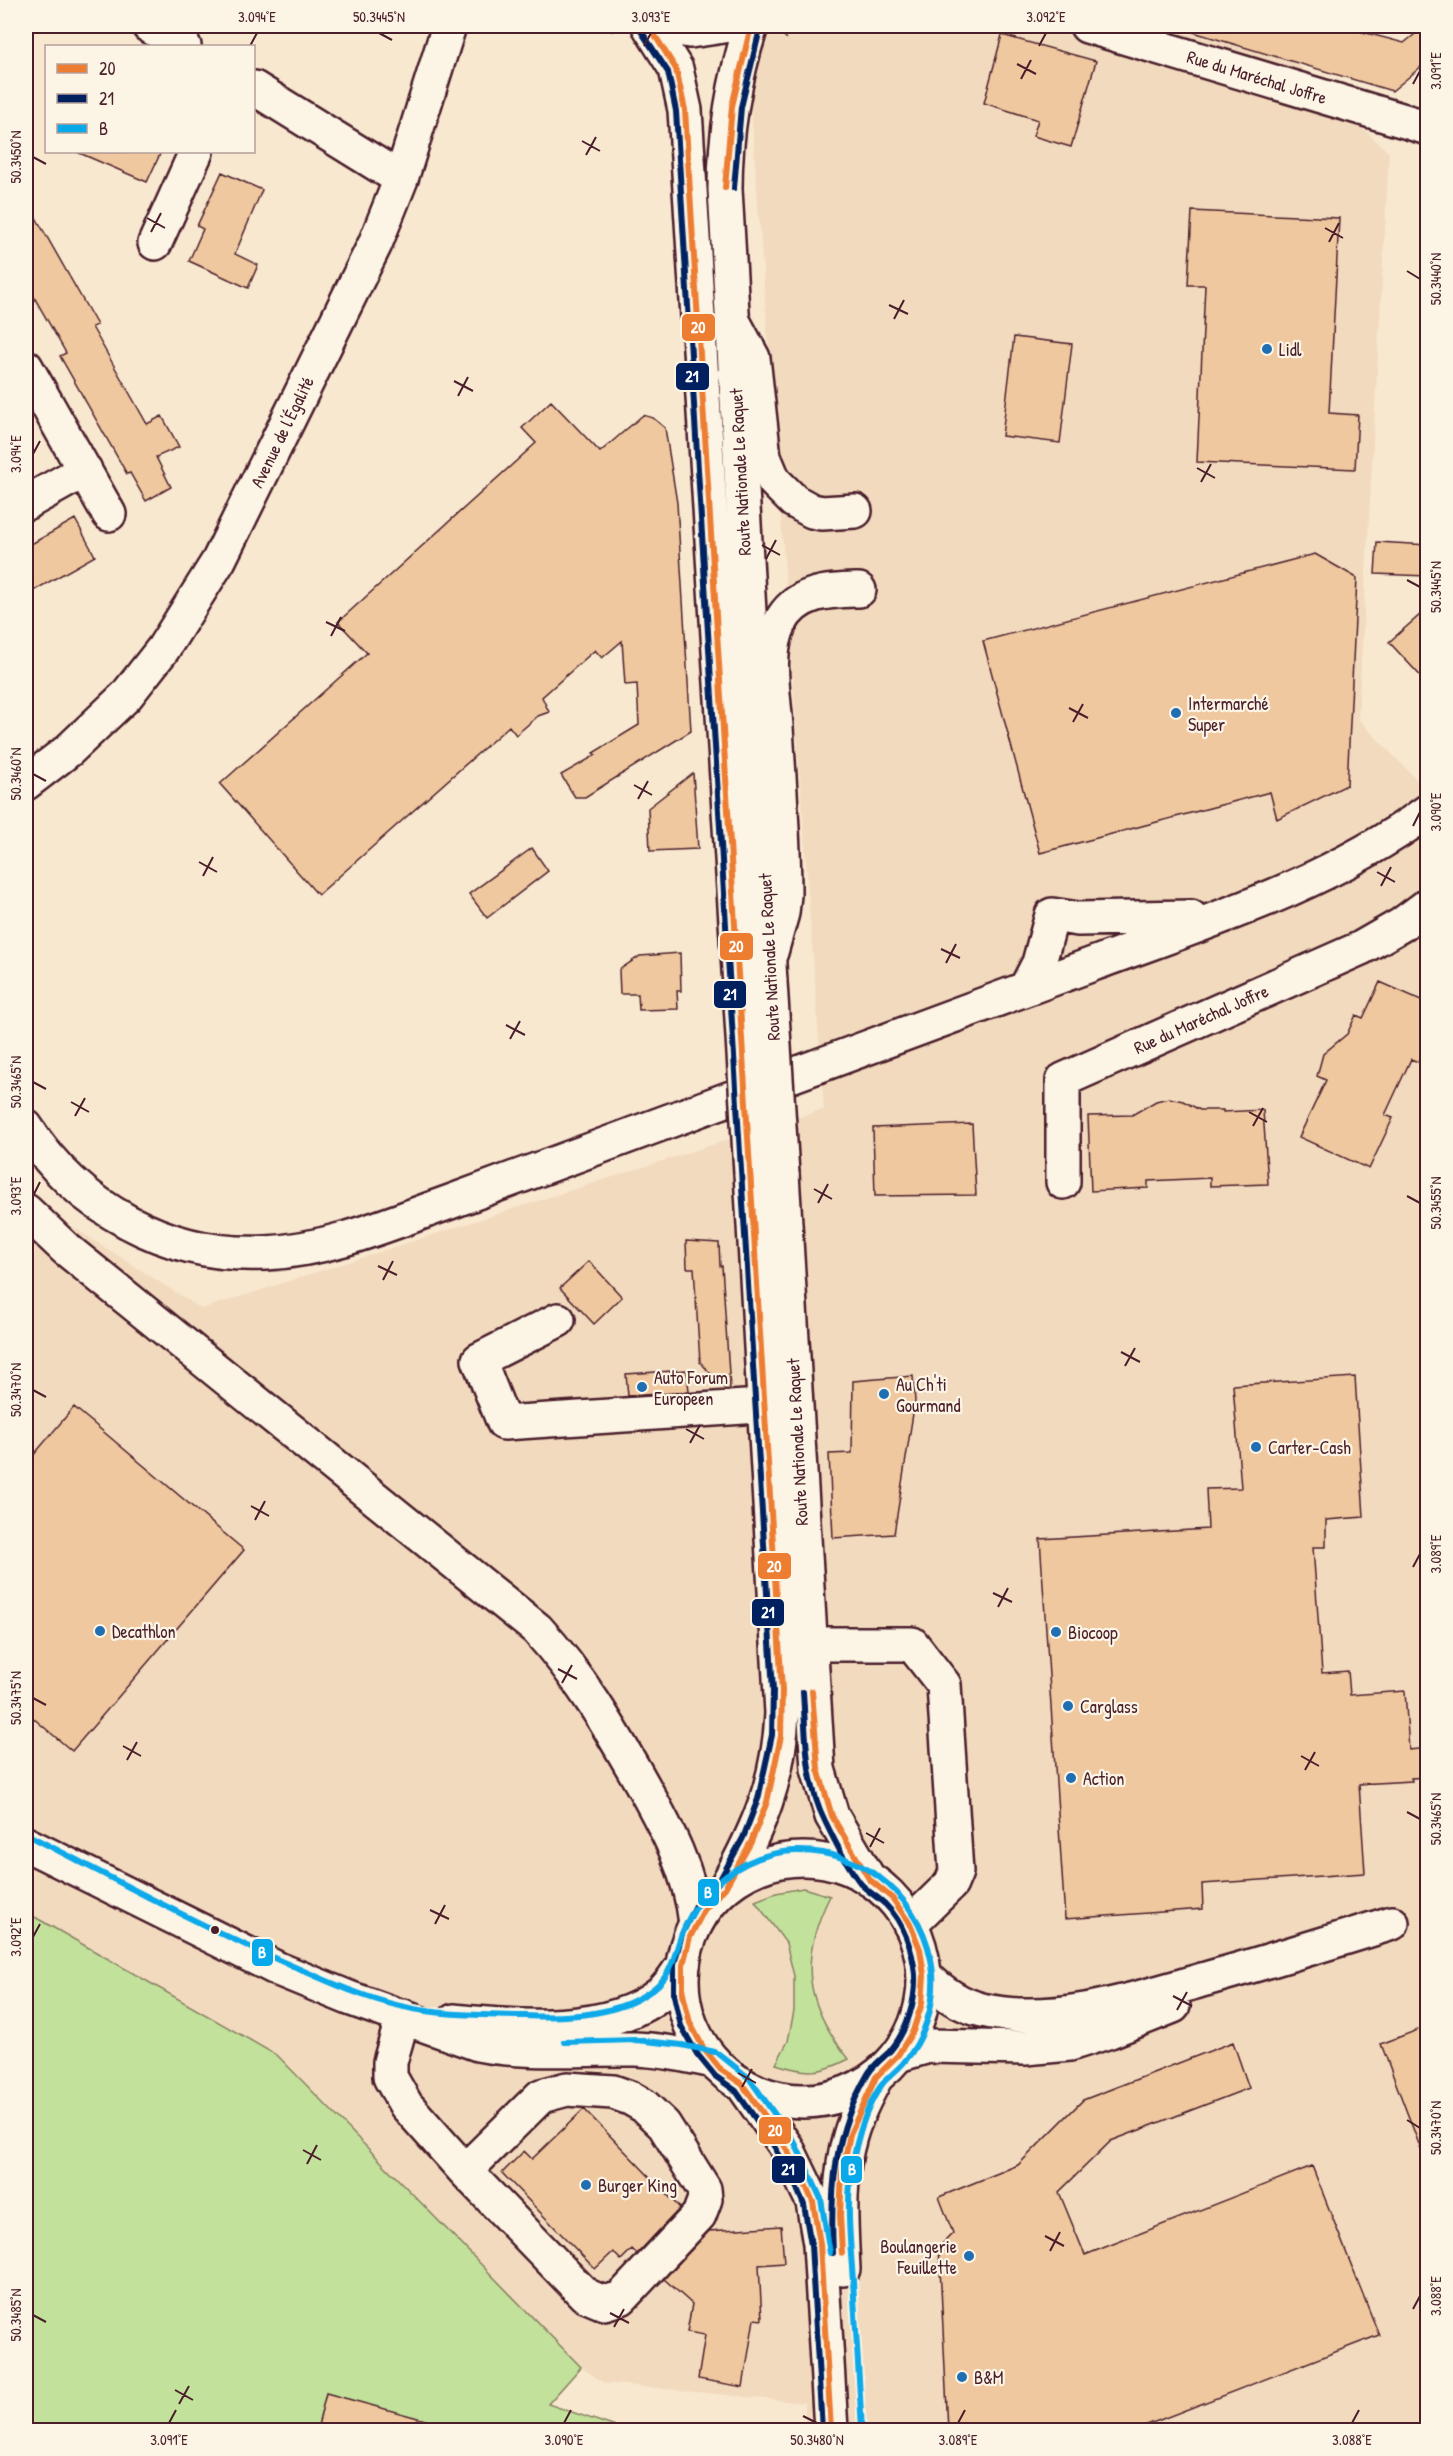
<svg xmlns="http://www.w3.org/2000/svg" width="1453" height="2456" font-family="'Patrick Hand',sans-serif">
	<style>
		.built { fill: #f2dabe }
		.green { fill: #c2e19a; stroke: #868062; stroke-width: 1.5 }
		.building { fill: #efc89f; stroke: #4a1f2b; stroke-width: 1.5 }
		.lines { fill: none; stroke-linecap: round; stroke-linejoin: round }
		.minor-casing { stroke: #4a1f2b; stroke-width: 38 }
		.major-casing { stroke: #4a1f2b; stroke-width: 38 }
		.path { stroke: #4a1f2b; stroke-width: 4; stroke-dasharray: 1.5 4.5; stroke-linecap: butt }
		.minor { stroke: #fcf5e5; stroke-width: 33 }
		.major { stroke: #fcf5e5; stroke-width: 33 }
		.major-bridge-casing { stroke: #4a1f2b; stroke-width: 38; stroke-linecap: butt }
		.major-bridge { stroke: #fcf5e5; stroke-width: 33 }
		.bus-1-casing { stroke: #fcf5e5; stroke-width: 10 }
		.bus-2-casing { stroke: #fcf5e5; stroke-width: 10 }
		.bus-3-casing { stroke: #fcf5e5; stroke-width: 10 }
		.bus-1 { stroke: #ed7d31; stroke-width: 6 }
		.bus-2 { stroke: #002060; stroke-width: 6 }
		.bus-3 { stroke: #07a9ea; stroke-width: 6 }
		.ticks { fill: none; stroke: #4a1f2b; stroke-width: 2 }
		.poi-dot { fill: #1f6fb2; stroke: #fcf5e5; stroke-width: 2 }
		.bus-dot { fill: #4a1f2b; stroke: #fcf5e5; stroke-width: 2 }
		.labels { text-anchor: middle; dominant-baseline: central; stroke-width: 4.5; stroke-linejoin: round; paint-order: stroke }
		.street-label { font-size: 18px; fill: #4a1f2b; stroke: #fcf5e5 }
		.poi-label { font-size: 18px; fill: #4a1f2b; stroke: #fcf5e5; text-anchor: start }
		.line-badge { stroke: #fcf5e5; stroke-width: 2 }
		.badge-label { font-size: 16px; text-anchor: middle; font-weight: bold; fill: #fff }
		.neatline { fill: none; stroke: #4a1f2b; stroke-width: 2 }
		.ticks-label { font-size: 15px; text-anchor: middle; fill: #4a1f2b }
	</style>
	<rect width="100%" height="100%" fill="#f8e8d0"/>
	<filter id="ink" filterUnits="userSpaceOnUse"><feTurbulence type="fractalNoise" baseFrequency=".0167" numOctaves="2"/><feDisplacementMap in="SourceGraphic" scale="12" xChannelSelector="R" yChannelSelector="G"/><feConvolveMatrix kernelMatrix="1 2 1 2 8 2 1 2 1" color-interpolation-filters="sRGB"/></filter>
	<g filter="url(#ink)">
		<!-- built -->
		<path class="built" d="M745 26H1307L1296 63 1389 153 1358 719 1427 790V2430H805V2403L604 2383 581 2367 278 2056 26 1912V1225L40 1206 202 1309 824 1109Z"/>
		<!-- green -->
		<path class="green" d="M803 1888 830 1896C798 1959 805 2005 849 2059 820 2074 807 2074 776 2064L788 2041 794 2011V1976L786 1943 755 1901 776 1893Z
			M26 1912 278 2056 581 2367 548 2404 619 2428V2430H26Z"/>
		<!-- building -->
		<path class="building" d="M1194 26H1340L1404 43 1425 26H1428V61L1392 91 1193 32Z
			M1002 35 1096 61 1071 147 1033 136 1038 120 984 103Z
			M77 152H161L147 182Z
			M222 172 262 190 235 254 258 265 248 288 189 261 203 229 197 226Z
			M26 200 97 325 92 327 147 424 162 416 179 447 156 457 171 487 146 501 130 473 127 474 60 356 66 353 26 283Z
			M1192 211 1339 218 1329 413 1358 415 1355 469 1197 462 1205 285H1188Z
			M1014 337 1072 344 1060 443 1002 436Z
			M551 401 600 452 643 415 653 418 665 428 677 503 691 731 585 797H575L561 775 596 755 593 753 639 725 637 684 625 685 622 641 602 658 595 650 542 697 549 712 538 716 516 735 509 726 318 895 220 784 367 653 338 622 536 443 522 428Z
			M75 519 95 556 26 595V547Z
			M1377 542 1428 545V576L1375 574Z
			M1315 554 1357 578 1347 785 1277 819 1270 792 1040 853 983 641Z
			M1428 608V684L1389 642Z
			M693 773 698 849 650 851 648 808Z
			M532 848 548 871 487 918 469 894Z
			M680 953 681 991H677L678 1009 639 1010 638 994H620L619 970 640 956Z
			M1380 982 1428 1003V1042L1418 1062 1411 1059 1385 1115 1393 1118 1369 1169 1299 1137 1326 1080 1317 1076 1323 1054 1347 1034 1356 1015 1363 1018Z
			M1169 1098 1183 1101 1200 1110H1223V1112L1263 1110 1268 1184 1210 1186V1178L1148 1181V1188L1091 1191 1088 1116 1132 1115 1156 1101Z
			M972 1124 976 1195 875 1196 873 1128Z
			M686 1241 719 1243 720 1266H722L730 1389 726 1390 700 1362 694 1268H687Z
			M589 1261 622 1297 594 1324 560 1288Z
			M687 1370 689 1392 628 1396 626 1374Z
			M913 1376 915 1401 894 1534 833 1538 829 1454 852 1453 853 1381Z
			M1355 1377 1364 1517 1326 1520V1547H1313L1322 1673 1348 1671 1350 1695 1405 1691 1409 1750 1428 1748V1777L1411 1778 1412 1781 1359 1784 1365 1873 1202 1884 1203 1909 1065 1919 1040 1539 1208 1529 1206 1489 1241 1488 1233 1385Z
			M74 1407 244 1550 72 1751 26 1712V1464Z
			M1428 2026V2159L1425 2160 1381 2044Z
			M1233 2042 1249 2088 1111 2141 1059 2192 1085 2255 1312 2166 1379 2335 1134 2430H948L939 2247 953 2233 939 2197 1018 2165 1083 2100Z
			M584 2109 680 2208 637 2254 632 2249 621 2260 613 2252 595 2269 502 2173 524 2151 532 2159Z
			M781 2226 784 2263 759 2265 762 2320 754 2319 743 2387 698 2379 705 2335 687 2332 692 2304 664 2279 709 2231Z
			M326 2393 433 2422 432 2430H317Z"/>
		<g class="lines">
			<defs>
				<path id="minor" d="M149 26 184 46
					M1087 26 1428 128
					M254 88 401 179
					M155 243 196 152
					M732 319 753 358 764 457 774 481 794 501 812 511 822 513 855 511
					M26 367 109 514
					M26 503 85 470
					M26 783 69 750 126 696 163 649 219 560 375 244 401 179 449 26
					M771 952 782 913 784 895C784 839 779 783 776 727 774 695 765 653 780 623 796 591 828 591 859 590
					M1026 988 1039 963 1052 915 1078 919 1191 917
					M26 1127C77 1208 169 1258 266 1253 329 1250 391 1223 450 1202 532 1172 614 1142 696 1111 828 1062 960 1012 1093 964 1207 922 1329 884 1428 811
					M1063 1182V1080L1361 948 1401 925 1428 905
					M26 1211 66 1249 537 1629C580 1676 611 1729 642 1784 667 1829 690 1871 696 1923
					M558 1320 479 1360 504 1423 791 1404
					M810 1644H912L944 1685 956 1872 951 1884 910 1924
					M26 1844 278 1969 349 1998 478 2044C531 2054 582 2048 635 2049 662 2050 687 2055 713 2061
					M924 1975C940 1991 960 2005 982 2010 1053 2027 1140 1998 1209 1978 1270 1961 1331 1942 1392 1923
					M403 2016 390 2062V2077L406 2105 465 2171 585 2295 604 2303 621 2298 699 2215 705 2199 704 2189 664 2125 644 2106 630 2098 613 2092 567 2089 541 2096 465 2171
					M454 2021C517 2027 608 2036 660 1994 670 1986 676 1975 683 1965
					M898 2055 929 2046 1025 2048 1070 2044 1110 2031 1173 2006"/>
				<path id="major" d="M649 26 676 69 685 110 740 986
					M664 26 690 31 724 26
					M751 26C734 79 725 133 725 189L770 982
					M782 1174 818 1769 832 1816 869 1879
					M682 1980a121 121 0 1 1 242 0a121 121 0 1 1-242 0Z
					M727 1885C759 1827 779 1781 782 1713L751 1173
					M742 2084 787 2148 813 2202 820 2244 831 2430
					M843 2269C841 2225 837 2180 850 2136 856 2115 866 2096 876 2077"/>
			</defs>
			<!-- minor casing -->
			<use href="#minor" class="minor-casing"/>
			<!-- major casing -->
			<use href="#major" class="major-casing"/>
			<!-- path -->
			<path class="path" d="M607 26 616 33
				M785 38 795 26"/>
			<!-- minor -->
			<use href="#minor" class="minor"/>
			<!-- major -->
			<use href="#major" class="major"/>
			<defs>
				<path id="major-bridge" d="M770 982 782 1174
					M740 986 751 1173"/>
			</defs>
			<!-- major-bridge casing -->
			<use href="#major-bridge" class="major-bridge-casing"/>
			<!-- major-bridge -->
			<use href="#major-bridge" class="major-bridge"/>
			<defs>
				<path id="bus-1" d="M649 26 676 69 685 110 782 1691 781 1736 767 1802 751 1842 725 1888 704 1910 690 1937 683 1965V1994L690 2023 704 2049 721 2070 742 2084 775 2130 798 2168 813 2202 820 2244 831 2430
					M725 188 732 106 751 26
					M812 1691 818 1769 832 1816 869 1879 893 1899 910 1924 920 1949 924 1975 922 2003 913 2031 898 2055 876 2077 850 2134 842 2173 840 2215 842 2253"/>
				<path id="bus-2" d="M641 31 668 72 676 111 773 1691 772 1735 758 1799 743 1838 718 1883 696 1905 682 1934 674 1964V1995L681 2026 697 2054 715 2076 736 2091 767 2135 790 2172 804 2205 811 2245 822 2430
					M734 188 741 107 760 29
					M803 1692C806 1734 805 1782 825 1821 834 1840 848 1867 861 1884 868 1892 878 1897 886 1905 903 1922 913 1950 915 1975 916 2001 907 2031 890 2051 883 2058 873 2065 868 2074 834 2132 830 2188 833 2253"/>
				<path id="bus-3" d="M30 1836C114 1879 197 1924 283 1962 321 1978 360 1997 400 2006 441 2016 483 2015 525 2016 569 2018 625 2016 659 1984 673 1971 675 1951 682 1934 700 1888 744 1853 795 1851 867 1849 926 1902 933 1973 935 2004 925 2038 905 2061 899 2069 890 2075 883 2083 868 2103 859 2132 854 2156 845 2197 850 2239 853 2281 856 2330 859 2380 862 2429
					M564 2042 636 2040 682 2045 715 2052
					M719 2054 749 2078 795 2143 821 2199 830 2253"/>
			</defs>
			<!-- bus-1 casing -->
			<use href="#bus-1" class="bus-1-casing"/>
			<!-- bus-2 casing -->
			<use href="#bus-2" class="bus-2-casing"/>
			<!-- bus-3 casing -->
			<use href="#bus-3" class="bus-3-casing"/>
			<!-- bus-1 -->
			<use href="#bus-1" class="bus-1"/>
			<!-- bus-2 -->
			<use href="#bus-2" class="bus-2"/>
			<!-- bus-3 -->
			<use href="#bus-3" class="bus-3"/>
		</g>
	</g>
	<!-- ticks -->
	<path class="ticks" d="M379 33 392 40M250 46 257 33M644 46 651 33M1039 46 1046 33M1017 64 1036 74M1021 79 1031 60M1413 84 1420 71M582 141 600 151M586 155 596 137M33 157 46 164M147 218 165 228M1325 228 1343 238M151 232 161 213M1329 242 1339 223M1407 271 1420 279M889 305 908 314M894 319 904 300M454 381 473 391M458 396 468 377M33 454 40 441M1197 468 1215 478M1201 482 1211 464M762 545 780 555M766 559 776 540M1407 580 1420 587M326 622 345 631M331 636 341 617M1069 708 1088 718M1073 722 1083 704M33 774 46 781M634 785 652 795M638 799 648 781M1413 826 1420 812M199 862 217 872M1377 872 1395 882M203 876 213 857M1381 886 1391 867M941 949 960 958M946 963 956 944M506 1025 525 1035M510 1039 520 1021M33 1082 46 1089M71 1102 89 1112M1249 1112 1267 1122M75 1116 85 1098M1253 1126 1263 1108M814 1189 832 1199M33 1196 40 1182M1407 1196 1420 1203M818 1203 828 1184M378 1266 397 1275M383 1280 393 1261M1121 1352 1140 1362M1125 1366 1135 1348M33 1390 46 1397M686 1429 704 1439M690 1443 700 1425M251 1506 269 1516M255 1520 265 1501M1413 1567 1420 1554M993 1593 1012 1602M998 1607 1008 1588M558 1669 577 1679M562 1683 572 1665M33 1698 46 1705M123 1746 141 1756M1301 1756 1319 1766M127 1760 137 1742M1305 1770 1315 1752M1407 1812 1420 1819M866 1833 884 1843M870 1847 880 1828M430 1910 449 1919M435 1924 445 1905M33 1937 40 1924M1173 1996 1192 2006M1177 2010 1187 1992M738 2073 756 2083M742 2087 752 2069M1407 2120 1420 2128M303 2150 321 2160M307 2164 317 2145M1045 2236 1064 2246M1050 2251 1060 2232M1413 2309 1420 2296M610 2313 629 2323M33 2315 46 2322M614 2327 624 2309M175 2390 193 2400M179 2404 189 2386M803 2416 817 2423M169 2423 176 2410M564 2423 571 2410M958 2423 965 2410M1352 2423 1359 2410"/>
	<!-- markers -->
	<g class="poi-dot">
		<circle cx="1267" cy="349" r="6"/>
		<circle cx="1176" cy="713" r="6"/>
		<circle cx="642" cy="1387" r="6"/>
		<circle cx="884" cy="1394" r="6"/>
		<circle cx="1256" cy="1447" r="6"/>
		<circle cx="100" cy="1631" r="6"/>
		<circle cx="1056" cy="1632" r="6"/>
		<circle cx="1068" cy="1706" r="6"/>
		<circle cx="1071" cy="1778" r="6"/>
		<circle cx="586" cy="2185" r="6"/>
		<circle cx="969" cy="2256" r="6"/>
		<circle cx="962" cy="2377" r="6"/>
	</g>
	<circle class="bus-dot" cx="215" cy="1930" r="5"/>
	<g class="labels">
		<!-- street labels -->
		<g class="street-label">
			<text transform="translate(1257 77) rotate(17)">Rue du Maréchal Joffre</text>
			<text transform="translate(282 432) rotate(-64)">Avenue de l'Égalité</text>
			<text transform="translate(740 472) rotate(-93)">Route Nationale Le Raquet</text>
			<text transform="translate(769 957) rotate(-93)">Route Nationale Le Raquet</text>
			<text transform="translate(1201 1019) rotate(-24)">Rue du Maréchal Joffre</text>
			<text transform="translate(797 1442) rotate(-93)">Route Nationale Le Raquet</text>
		</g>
		<!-- poi labels -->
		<g class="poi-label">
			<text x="1279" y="349">Lidl</text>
			<text x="1188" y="703">Intermarché<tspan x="1188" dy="21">Super</tspan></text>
			<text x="654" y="1377">Auto Forum<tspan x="654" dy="21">Europeen</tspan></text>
			<text x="896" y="1384">Au Ch'ti<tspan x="896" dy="21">Gourmand</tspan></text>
			<text x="1268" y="1447">Carter-Cash</text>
			<text x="112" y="1631">Decathlon</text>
			<text x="1068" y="1632">Biocoop</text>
			<text x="1080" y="1706">Carglass</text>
			<text x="1083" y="1778">Action</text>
			<text x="598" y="2185">Burger King</text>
			<text x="957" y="2246" text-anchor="end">Boulangerie<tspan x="957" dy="21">Feuillette</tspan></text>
			<text x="974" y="2377">B&amp;M</text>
		</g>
	</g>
	<g class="line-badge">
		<rect x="681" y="313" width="35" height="29" rx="6" fill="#ed7d31"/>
		<rect x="675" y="362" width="35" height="29" rx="6" fill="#002060"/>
		<rect x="719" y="932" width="35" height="29" rx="6" fill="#ed7d31"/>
		<rect x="713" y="980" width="34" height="29" rx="6" fill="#002060"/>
		<rect x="757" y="1552" width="35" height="28" rx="6" fill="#ed7d31"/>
		<rect x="751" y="1598" width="34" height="29" rx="6" fill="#002060"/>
		<rect x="697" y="1878" width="23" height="29" rx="6" fill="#07a9ea"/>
		<rect x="251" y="1938" width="23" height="29" rx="6" fill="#07a9ea"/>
		<rect x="758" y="2116" width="34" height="29" rx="6" fill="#ed7d31"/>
		<rect x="771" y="2155" width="35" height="29" rx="6" fill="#002060"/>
		<rect x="840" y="2155" width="23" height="29" rx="6" fill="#07a9ea"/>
	</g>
	<g class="badge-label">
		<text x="698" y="333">20</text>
		<text x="692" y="382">21</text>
		<text x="736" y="952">20</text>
		<text x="730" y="1000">21</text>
		<text x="774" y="1572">20</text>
		<text x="768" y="1618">21</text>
		<text x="708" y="1898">B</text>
		<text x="262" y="1958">B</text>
		<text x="775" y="2136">20</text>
		<text x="788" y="2175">21</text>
		<text x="852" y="2175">B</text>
	</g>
	<!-- margin -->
	<rect width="1453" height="2456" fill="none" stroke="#fcf5e5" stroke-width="66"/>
	<!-- legend -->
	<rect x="45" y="45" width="210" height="108" fill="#fcf5e5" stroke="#b59f9b" stroke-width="1.5"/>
	<rect x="57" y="64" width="30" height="9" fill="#ed7d31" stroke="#b59f9b" stroke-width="1.5"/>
	<text x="99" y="75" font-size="18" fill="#4a1f2b">20</text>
	<rect x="57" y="94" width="30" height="9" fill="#002060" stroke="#b59f9b" stroke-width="1.5"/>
	<text x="99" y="105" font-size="18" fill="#4a1f2b">21</text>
	<rect x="57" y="124" width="30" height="9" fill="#07a9ea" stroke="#b59f9b" stroke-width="1.5"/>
	<text x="99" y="135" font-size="18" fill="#4a1f2b">B</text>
	<rect x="33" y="33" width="1387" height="2390" class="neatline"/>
	<g class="ticks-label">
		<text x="257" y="22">3.094°E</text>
		<text x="379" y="22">50.3445°N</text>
		<text x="651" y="22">3.093°E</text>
		<text x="1046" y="22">3.092°E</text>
		<text transform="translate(1436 71) rotate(-90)" y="5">3.091°E</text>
		<text transform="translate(16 157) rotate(-90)" y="5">50.3450°N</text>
		<text transform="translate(1436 279) rotate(-90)" y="5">50.3440°N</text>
		<text transform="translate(16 454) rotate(-90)" y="5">3.094°E</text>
		<text transform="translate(1436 587) rotate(-90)" y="5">50.3445°N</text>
		<text transform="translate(16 774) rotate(-90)" y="5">50.3460°N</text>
		<text transform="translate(1436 812) rotate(-90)" y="5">3.090°E</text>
		<text transform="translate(16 1082) rotate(-90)" y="5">50.3465°N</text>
		<text transform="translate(16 1196) rotate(-90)" y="5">3.093°E</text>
		<text transform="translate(1436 1203) rotate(-90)" y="5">50.3455°N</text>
		<text transform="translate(16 1390) rotate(-90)" y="5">50.3470°N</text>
		<text transform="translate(1436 1554) rotate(-90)" y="5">3.089°E</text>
		<text transform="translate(16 1698) rotate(-90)" y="5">50.3475°N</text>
		<text transform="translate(1436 1819) rotate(-90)" y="5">50.3465°N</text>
		<text transform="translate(16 1937) rotate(-90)" y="5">3.092°E</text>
		<text transform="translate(1436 2128) rotate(-90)" y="5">50.3470°N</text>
		<text transform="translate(1436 2296) rotate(-90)" y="5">3.088°E</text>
		<text transform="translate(16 2315) rotate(-90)" y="5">50.3485°N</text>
		<text x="169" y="2445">3.091°E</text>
		<text x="564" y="2445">3.090°E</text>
		<text x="817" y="2445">50.3480°N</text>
		<text x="958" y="2445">3.089°E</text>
		<text x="1352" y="2445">3.088°E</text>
	</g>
</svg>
